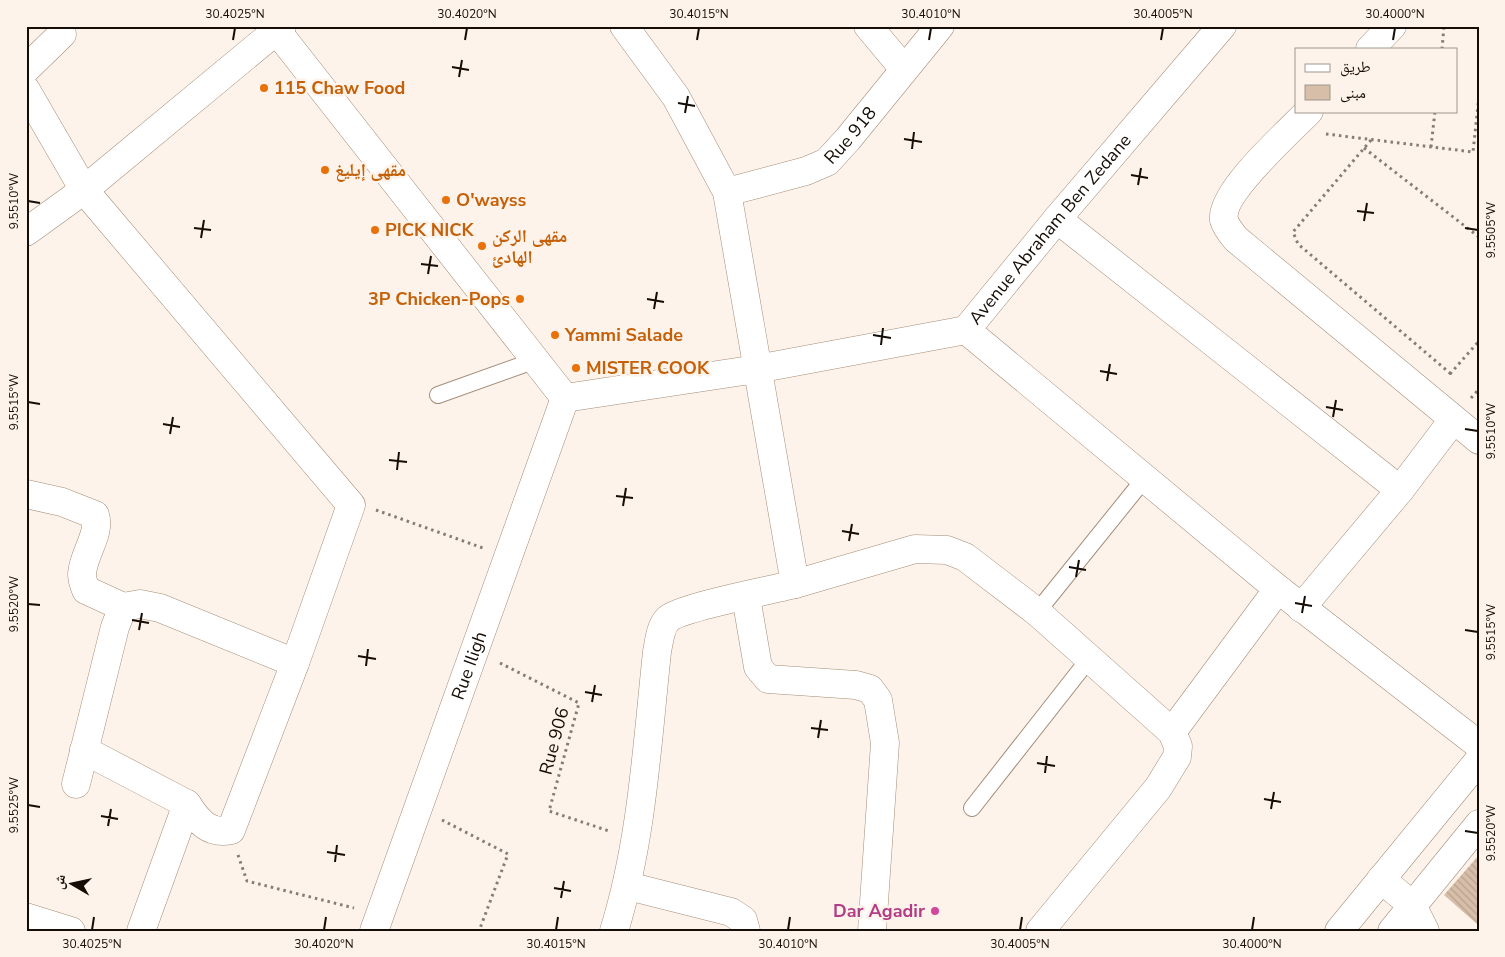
<svg xmlns="http://www.w3.org/2000/svg" width="1505" height="957" font-family="'Nunito Sans','Noto Naskh Arabic',sans-serif">
	<style>
		.building { fill: url(#building-back-hatch) }
		.lines { fill: none; stroke-linecap: round; stroke-linejoin: round }
		.lane-casing { stroke: #a48d78; stroke-width: 18 }
		.street-casing { stroke: #a48d78; stroke-width: 29 }
		.secondary-casing { stroke: #a48d78; stroke-width: 29 }
		.path { stroke: #857c74; stroke-width: 3; stroke-dasharray: 2.5 4; stroke-linecap: butt }
		.lane { stroke: #fff; stroke-width: 16 }
		.street { stroke: #fff; stroke-width: 28 }
		.secondary { stroke: #fff; stroke-width: 28 }
		.ticks { fill: none; stroke: #150d06; stroke-width: 2 }
		.food-dot { fill: #e8710a; stroke: #fdf3ea; stroke-width: 2 }
		.hotel-dot { fill: #d1479c; stroke: #fdf3ea; stroke-width: 2 }
		.labels { text-anchor: middle; dominant-baseline: central; stroke-width: 5; stroke-linejoin: round; paint-order: stroke }
		.food-label { font-size: 18px; font-weight: bold; fill: #c56008; stroke: #fdf3ea; text-anchor: start }
		.street-label { font-size: 18px; fill: #150d06; stroke: #fdf3ea }
		.hotel-label { font-size: 18px; font-weight: bold; fill: #b23c85; stroke: #fdf3ea; text-anchor: end }
		.neatline { fill: none; stroke: #150d06; stroke-width: 2 }
		.ticks-label { font-size: 12px; text-anchor: middle; fill: #150d06 }
	</style>
	<defs>
		<pattern id="building-back-hatch" width="6" height="6" patternUnits="userSpaceOnUse" patternTransform="scale(1.25)"><rect width="6" height="6" fill="#d6bea8"/><path d="M-1 5l2 2M0 0l6 6M5-1l2 2" fill="none" stroke="#b7a28f"/></pattern>
	</defs>
	<rect width="100%" height="100%" fill="#fdf3ea"/>
	<!-- building -->
	<path class="building" d="M1479 855V922L1477 924 1444 895Z"/>
	<g class="lines">
		<defs>
			<path id="lane" d="M438 395 536 360
				M1037 612 1145 478
				M972 808 1089 659"/>
			<g id="street">
				<path d="M273 26 565 398"/>
				<path d="M868 26 904 69"/>
				<path d="M1370 49 1392 26"/>
				<path d="M26 69 62 34"/>
				<path d="M26 90 84 190 351 505 295 663 231 830C209 835 198 821 187 804L141 931"/>
				<path d="M1309 111C1290 131 1219 193 1224 220 1226 227 1231 233 1236 239L1479 440"/>
				<path id="s1" d="M727 192 806 171 827 162 848 139 940 26"/>
				<path d="M1057 219 1400 490"/>
				<path d="M26 232 84 190 282 26"/>
				<path d="M966 330 1278 589 1479 745"/>
				<path id="s2" d="M565 398 757 369 966 330 1057 219 1222 26"/>
				<path d="M26 494 62 502 95 515C101 534 83 554 82 574 82 579 84 585 86 590L123 607"/>
				<path d="M795 584 915 549 947 550 965 557 1037 612 1172 732 1178 746 1177 757 1158 788 1040 931"/>
				<path d="M746 597 758 667 768 679 856 685 870 689 878 700 885 743 872 931"/>
				<path d="M1301 608 1400 490 1453 420"/>
				<path d="M1172 732 1278 589"/>
				<path d="M84 750 187 804"/>
				<path d="M76 784 115 627 123 607 140 604 160 608 295 663"/>
				<path d="M1381 879 1412 905 1425 931"/>
				<path d="M628 886 731 912 743 920 746 931"/>
				<path d="M26 917 71 931"/>
				<path id="s3" d="M374 931 565 398"/>
				<path d="M614 931C642 841 647 745 657 652 659 642 660 627 668 619 682 607 772 590 795 584L727 192 676 97 624 26"/>
			</g>
			<path id="secondary" d="M1339 931 1479 760
				M1392 931 1479 824"/>
		</defs>
		<!-- lane casing -->
		<use href="#lane" class="lane-casing"/>
		<!-- street casing -->
		<use href="#street" class="street-casing"/>
		<!-- secondary casing -->
		<use href="#secondary" class="secondary-casing"/>
		<!-- path -->
		<path class="path" d="M1442 49 1444 26
			M1326 134 1473 152 1479 96
			M1371 140 1293 232 1298 244 1451 374
			M1431 147 1435 111
			M1364 148 1479 237
			M1450 374 1479 341
			M1471 398 1479 389
			M376 510 483 548
			M500 663 579 703 549 811 609 831
			M442 820 508 854 479 931
			M238 855 247 881 354 908"/>
		<!-- lane -->
		<use href="#lane" class="lane"/>
		<!-- street -->
		<use href="#street" class="street"/>
		<!-- secondary -->
		<use href="#secondary" class="secondary"/>
	</g>
	<!-- ticks -->
	<path class="ticks" d="M233 40 235 28M465 40 467 28M697 40 699 28M929 40 931 28M1161 40 1163 28M1393 40 1395 28M452 67 469 70M459 77 462 60M678 103 695 106M685 113 688 96M904 139 922 142M912 149 914 132M1131 175 1148 178M1138 185 1141 168M28 201 40 203M1357 211 1374 213M1364 221 1367 203M194 228 211 230M1465 228 1478 230M201 238 204 220M421 264 438 266M428 274 431 256M647 299 664 302M654 309 657 292M873 335 891 338M881 345 883 328M1100 371 1117 374M1107 381 1110 364M28 402 40 404M1326 407 1343 410M1333 417 1336 400M163 424 180 427M1465 429 1478 431M170 434 173 417M389 460 407 462M397 470 399 452M616 496 633 498M623 506 626 488M842 531 859 534M849 541 852 524M1069 567 1086 570M1076 577 1079 560M1295 603 1312 606M28 604 40 605M1302 613 1305 596M132 620 149 623M139 630 142 613M1465 630 1478 632M358 656 376 659M366 666 368 649M585 692 602 695M592 702 595 685M811 728 828 730M818 738 821 720M1037 763 1055 766M1045 773 1047 756M1264 799 1281 802M28 805 40 807M1271 809 1274 792M101 816 118 819M108 826 111 809M1465 831 1478 833M327 852 345 855M335 862 337 845M554 888 571 891M561 898 564 881M92 930 94 917M324 930 326 917M556 930 558 917M788 930 790 917M1020 930 1022 917M1252 930 1254 917"/>
	<!-- markers -->
	<g class="food-dot">
		<circle cx="264" cy="88" r="5"/>
		<circle cx="325" cy="170" r="5"/>
		<circle cx="446" cy="200" r="5"/>
		<circle cx="375" cy="230" r="5"/>
		<circle cx="482" cy="246" r="5"/>
		<circle cx="520" cy="299" r="5"/>
		<circle cx="555" cy="335" r="5"/>
		<circle cx="576" cy="368" r="5"/>
	</g>
	<circle class="hotel-dot" cx="935" cy="911" r="5"/>
	<g class="labels">
		<!-- food labels -->
		<g class="food-label">
			<text x="274" y="88">115 Chaw Food</text>
			<text x="335" y="170">مقهى إيليغ</text>
			<text x="456" y="200">O'wayss</text>
			<text x="385" y="230">PICK NICK</text>
			<text x="492" y="236">مقهى الركن<tspan x="492" dy="21">الهادئ</tspan></text>
			<text x="510" y="299" text-anchor="end">3P Chicken-Pops</text>
			<text x="565" y="335">Yammi Salade</text>
			<text x="586" y="368">MISTER COOK</text>
		</g>
		<!-- street labels -->
		<g class="street-label">
			<text stroke="none"><textPath href="#s1" startOffset="140">Rue 918</textPath></text>
			<text stroke="none"><textPath href="#s2" startOffset="538">Avenue Abraham Ben Zedane</textPath></text>
			<text stroke="none"><textPath href="#s3" startOffset="282">Rue Iligh</textPath></text>
			<text transform="translate(554 741) rotate(-75)">Rue 906</text>
		</g>
		<!-- hotel labels -->
		<g class="hotel-label">
			<text x="925" y="911">Dar Agadir</text>
		</g>
	</g>
	<!-- border -->
	<rect width="1505" height="957" fill="none" stroke="#fdf3ea" stroke-width="55"/>
	<!-- legend -->
	<rect x="1295" y="48" width="162" height="65" fill="#fdf3ea" stroke="#a0978f"/>
	<rect x="1305" y="64" width="25" height="8" fill="#ffffff" stroke="#a0978f"/>
	<text x="1340" y="72" font-size="15" fill="#150d06">طريق</text>
	<rect x="1305" y="85" width="25" height="15" fill="#d6bea8" stroke="#a0978f"/>
	<text x="1340" y="98" font-size="15" fill="#150d06">مبنى</text>
	<!-- north arrow -->
	<g transform="translate(72 884) rotate(279)" stroke="#fdf3ea" stroke-width="4" paint-order="stroke">
	<path d="M0-4L9 19L0 12L-9 19Z" fill="#150d06"/>
	<text y="-8" font-size="14" font-weight="bold" text-anchor="middle" fill="#150d06">ش</text>
	</g>
	<rect x="28" y="28" width="1450" height="902" class="neatline"/>
	<g class="ticks-label">
		<text x="235" y="18">30.4025°N</text>
		<text x="467" y="18">30.4020°N</text>
		<text x="699" y="18">30.4015°N</text>
		<text x="931" y="18">30.4010°N</text>
		<text x="1163" y="18">30.4005°N</text>
		<text x="1395" y="18">30.4000°N</text>
		<text transform="translate(14 201) rotate(-90)" y="4">9.5510°W</text>
		<text transform="translate(1491 230) rotate(-90)" y="4">9.5505°W</text>
		<text transform="translate(14 402) rotate(-90)" y="4">9.5515°W</text>
		<text transform="translate(1491 431) rotate(-90)" y="4">9.5510°W</text>
		<text transform="translate(14 604) rotate(-90)" y="4">9.5520°W</text>
		<text transform="translate(1491 632) rotate(-90)" y="4">9.5515°W</text>
		<text transform="translate(14 805) rotate(-90)" y="4">9.5525°W</text>
		<text transform="translate(1491 833) rotate(-90)" y="4">9.5520°W</text>
		<text x="92" y="948">30.4025°N</text>
		<text x="324" y="948">30.4020°N</text>
		<text x="556" y="948">30.4015°N</text>
		<text x="788" y="948">30.4010°N</text>
		<text x="1020" y="948">30.4005°N</text>
		<text x="1252" y="948">30.4000°N</text>
	</g>
</svg>
